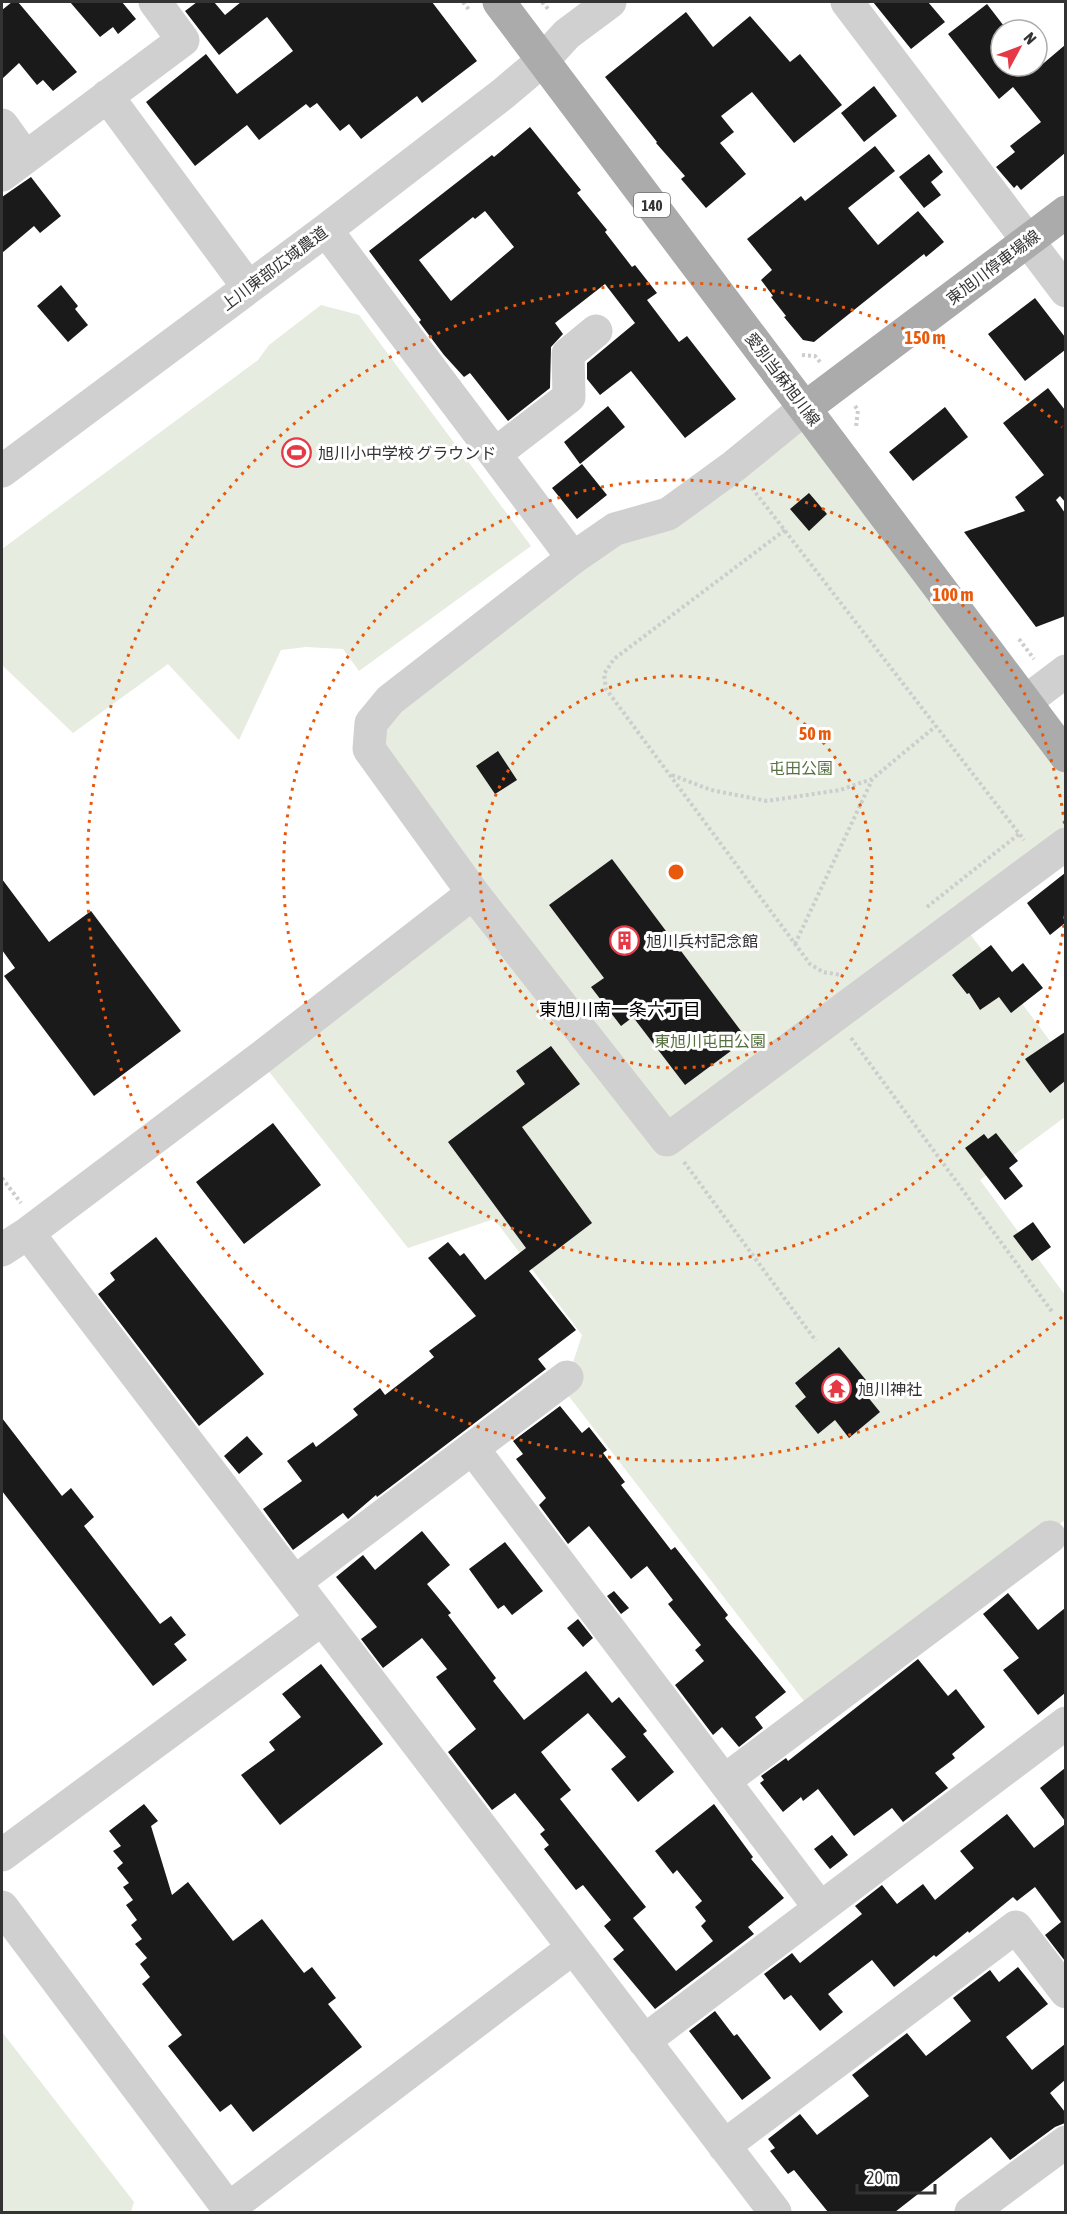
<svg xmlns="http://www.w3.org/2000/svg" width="1067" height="2214" font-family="'Asap Condensed','Noto Sans JP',sans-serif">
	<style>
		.green { fill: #e6ecdf }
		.building { fill: #1a1a1a; fill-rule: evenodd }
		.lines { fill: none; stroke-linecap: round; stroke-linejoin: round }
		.path { stroke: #cdcdcd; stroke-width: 4; stroke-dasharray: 3 3; stroke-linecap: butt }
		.minor { stroke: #d0d0d0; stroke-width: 33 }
		.major { stroke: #ababab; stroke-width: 33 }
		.ring { fill: none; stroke: #e8590c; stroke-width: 3; stroke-dasharray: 3 6 }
		.labels { text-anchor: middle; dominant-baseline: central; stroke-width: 6; stroke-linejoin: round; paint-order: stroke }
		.shield { fill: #fff; stroke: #707070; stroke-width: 1.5 }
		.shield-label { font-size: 15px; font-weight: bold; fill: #333 }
		.street-label { font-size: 16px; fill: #333; stroke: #fff }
		.poi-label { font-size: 16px; fill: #333; stroke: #fff; text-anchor: start }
		.park-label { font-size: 16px; fill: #56703f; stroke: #fff }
		.neighbourhood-label { font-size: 18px; fill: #000; stroke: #fff }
		.centre { fill: #e8590c; stroke: #fff; stroke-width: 3 }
		.ring-label { font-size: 18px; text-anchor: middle; font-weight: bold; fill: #e8590c; stroke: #fff; stroke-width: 6; stroke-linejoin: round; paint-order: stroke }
	</style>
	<rect width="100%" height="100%" fill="#fff"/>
	<!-- green -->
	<path class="green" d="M321 305 359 315 531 546 359 671 343 649 306 647 281 650 239 740 168 664 73 733 2 665V549L258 360 269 345Z
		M805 408 1065 756V844L961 922 1065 1061V1117L980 1180 1065 1295V1520L807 1705 564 1390 582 1335 494 1219 408 1248 259 1059 473 893 371 723Z
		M2 2032 134 2202 131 2212H2Z"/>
	<!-- building -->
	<path class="building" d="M12 2H18L77 72 53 91 43 80 37 85 19 63 2 79V10Z
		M70 2H122L136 19 118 34 113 27 100 37Z
		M197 2H214L225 15 241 2H432L477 61 422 103 417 96 361 139 349 124 340 131 317 103 310 108 306 104 259 140 247 125 195 166 146 102 206 54 237 94 293 51 267 17 219 55 185 11Z
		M873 2H928L945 22 911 49Z
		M987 4 1007 30H1001V66H1036L1038 68 1065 45V153L1021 190 1017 185 1014 188 996 167 1015 152 1010 146 1041 122 1013 87 999 99 948 34Z
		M686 12 713 47 750 16 790 62 800 54 842 105 794 143 752 92 721 116 734 132 720 143 746 174 706 208 681 179 685 176 656 143 657 142 605 77Z
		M874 86 897 116 864 142 841 113Z
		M530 127 581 190 577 193 607 230 605 232 632 267 635 265 657 293 647 300 679 342 687 336 736 399 685 438 631 371 600 395 587 379V363L635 323 605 284 555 323 563 334 551 347 550 388 508 421 470 373 464 377 444 355 419 322 421 320 369 251 492 155 494 157ZM485 211 514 247 451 301 419 260 473 217 475 219Z
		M875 146 895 171 848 208 878 245 918 211 944 242 926 257 924 254 814 342 803 340 784 317 786 316 771 297 773 296 761 280 772 270 747 239 801 196 805 201Z
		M929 154 943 172 931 182 941 195 924 208 899 177Z
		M31 177 61 216 40 233 34 226 2 253V197Z
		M61 285 78 306 75 309 88 325 68 342 37 306Z
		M1035 298 1065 337V350L1025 381 988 334Z
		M1048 388 1065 410V502L1060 496 1056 500 1065 513V616L1036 627 964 532 1025 511 1015 497 1044 475 1003 423Z
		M608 406 625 427 580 464 564 442Z
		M945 407 968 437 913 481 889 452Z
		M582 464 607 495 577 519 552 488Z
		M809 493 827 514 809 531 790 509Z
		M498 751 517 780 495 794 476 766Z
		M612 859 747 1039 685 1085 633 1017 621 1026 591 987 604 978 549 905Z
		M1065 873V923L1050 935 1027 903Z
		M2 879 49 942 91 911 181 1031 94 1096 4 976 15 968 2 950Z
		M991 945 1012 972 1023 963 1043 988 1011 1013 999 997 980 1010 969 993 967 994 952 975Z
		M1065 1032V1081L1050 1093 1025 1059Z
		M551 1046 580 1084 522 1127 592 1223 529 1271 576 1330 538 1359 546 1369 377 1497 376 1495 348 1519 343 1513 293 1550 263 1509 302 1481 287 1461 313 1442 316 1447 358 1415 353 1409 380 1388 385 1395 434 1357 429 1351 476 1316 428 1258 448 1242 460 1256 464 1253 485 1280 526 1248 448 1142 525 1084 516 1071Z
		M273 1123 321 1185 244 1244 196 1182Z
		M996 1133 1018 1161 1009 1168 1023 1186 1005 1200 965 1148 984 1134 988 1139Z
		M1033 1222 1051 1247 1032 1261 1013 1236Z
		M156 1237 264 1374 199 1426 98 1294 115 1280 110 1273Z
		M839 1347 874 1390 867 1396 880 1412 849 1438 835 1420 818 1434 795 1406 806 1397 795 1383Z
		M560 1406 582 1433 589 1427 607 1450 603 1453 625 1482 621 1485 671 1550 675 1547 728 1615 725 1618 786 1692 755 1717 763 1728 739 1747 722 1727 713 1735 675 1685 704 1661 695 1650 701 1645 668 1604 673 1600 647 1566 631 1579 589 1526 568 1544 539 1505 546 1498 516 1459 523 1454 513 1441Z
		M2 1418 62 1496 71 1488 94 1517 84 1526 160 1624 171 1616 186 1635 174 1644 187 1660 153 1686 2 1491Z
		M247 1436 263 1454 239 1474 224 1456Z
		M422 1531 450 1565 427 1584 451 1613 448 1615 496 1678 493 1681 524 1720 586 1671 612 1703 619 1697 647 1731 643 1734 674 1772 638 1802 611 1769 626 1757 588 1713 541 1752 571 1790 560 1799 646 1907 633 1918 676 1971 713 1941 701 1926 706 1921 695 1907 702 1901 677 1870 673 1874 655 1851 714 1804 753 1857 751 1859 784 1898 748 1927 754 1934 655 2009 613 1959 624 1950 604 1926 611 1920 583 1885 576 1890 544 1849 549 1845 540 1834 545 1830 515 1793 492 1810 448 1752 476 1729 436 1677 447 1669 422 1638 383 1668 361 1639 377 1627 336 1577 363 1555 375 1570Z
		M505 1542 543 1591 512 1615 504 1605 498 1609 469 1569Z
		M614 1591 629 1608 621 1614 607 1596Z
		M1008 1593 1038 1630 1065 1608V1693L1038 1715 1003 1670 1019 1658 983 1614Z
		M578 1619 593 1638 583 1647 567 1628Z
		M918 1659 948 1696 956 1689 985 1727 952 1754 955 1758 935 1773 948 1788 903 1822 892 1808 854 1836 818 1789 803 1801 801 1797 783 1812 760 1783 764 1780 761 1776 786 1758 788 1761Z
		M321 1664 383 1744 280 1825 241 1775 275 1750 269 1742 301 1717 282 1694Z
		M1065 1768V1821L1040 1788Z
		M144 1804 158 1821 151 1826 172 1895 188 1882 233 1941 262 1919 304 1973 312 1967 336 1998 328 2004 362 2047 253 2132 231 2104 220 2112 168 2046 182 2035 142 1984 150 1977 140 1964 147 1958 135 1944 142 1939 131 1925 137 1920 126 1905 133 1900 123 1887 129 1883 117 1868 123 1863 113 1851 121 1846 109 1831Z
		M1007 1814 1034 1848 1065 1824V1961L1045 1935 1061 1922 1035 1887 1017 1901 1013 1897 969 1933 968 1931 936 1957 934 1955 894 1987 872 1960 828 1994 843 2012 820 2031 791 1995 784 2000 764 1974 792 1953 800 1963 862 1914 855 1906 882 1885 897 1904 923 1884 935 1900 974 1868 960 1851Z
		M832 1835 848 1855 830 1869 814 1849Z
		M1018 1967 1048 2004 1006 2037 1032 2070 1065 2044V2080L1050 2093 1065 2112V2123L1055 2127 1010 2160 991 2137 895 2212H828L794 2170 788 2174 770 2151 775 2148 768 2139 800 2114 817 2135 869 2096 852 2075 907 2033 926 2056 971 2021 953 1998 990 1970 999 1982Z
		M715 2011 734 2036 737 2034 771 2078 742 2100 689 2031Z"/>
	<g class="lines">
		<!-- path -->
		<path class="path" d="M463 2 470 11
			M542 2 549 10
			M802 355 815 356 820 362
			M855 406 858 410 856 427
			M752 488 1024 840
			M785 530 614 659 604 674 606 689 810 964 823 972 841 975
			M1019 639 1034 659
			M672 775 711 790 767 801 840 790 872 779 936 726
			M927 907 1019 834
			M795 944 872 780
			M851 1038 1053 1313
			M684 1162 816 1341
			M2 1178 21 1203"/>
		<!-- minor -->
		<path class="minor" d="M847 2 1066 291
			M107 96 248 287
			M2 125 25 157
			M2 175 183 40 155 2
			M326 230 573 558
			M805 408 734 466 668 514 615 529 573 558 390 700 371 723 369 749 473 893 667 1140 1066 844
			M495 454 569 397 568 354 596 331
			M2 471 326 230 504 93 543 60 567 34 610 2
			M1025 702 1066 671
			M28 1233 775 2212
			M2 1250 28 1233 259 1059 473 893
			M473 1449 820 1908
			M295 1582 567 1377
			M724 1781 1050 1537
			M2 1855 322 1619
			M2 1907 231 2212
			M644 2041 1066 1723
			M724 2146 1016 1927 1066 1992
			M228 2209 573 1948
			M971 2212 1066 2142"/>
		<!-- major -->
		<path class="major" d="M499 2 1066 756
			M805 408 1066 212"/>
	</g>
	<!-- distance rings -->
	<g class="ring">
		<circle cx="676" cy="872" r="196"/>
		<path d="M1065 916A392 392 0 1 1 1065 828"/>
		<path d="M1062 1317A589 589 0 1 1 1062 427"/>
	</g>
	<!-- icons -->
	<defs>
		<symbol id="stadium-ring" viewBox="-11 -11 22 22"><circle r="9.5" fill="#fff" stroke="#e63946" stroke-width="1.5"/><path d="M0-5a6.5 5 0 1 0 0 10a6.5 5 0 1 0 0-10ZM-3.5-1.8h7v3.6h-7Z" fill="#e63946"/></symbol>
		<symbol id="building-ring" viewBox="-11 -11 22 22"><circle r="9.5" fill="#fff" stroke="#e63946" stroke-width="1.5"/><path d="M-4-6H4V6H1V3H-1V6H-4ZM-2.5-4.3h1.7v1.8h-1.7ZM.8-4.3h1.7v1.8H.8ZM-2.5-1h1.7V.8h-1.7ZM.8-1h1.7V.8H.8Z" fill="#e63946"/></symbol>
		<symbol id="temple-ring" viewBox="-11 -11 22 22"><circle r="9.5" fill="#fff" stroke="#e63946" stroke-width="1.5"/><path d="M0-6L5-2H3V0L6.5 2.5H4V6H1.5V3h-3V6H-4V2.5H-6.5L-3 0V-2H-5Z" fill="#e63946"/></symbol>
	</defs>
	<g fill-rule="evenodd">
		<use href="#stadium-ring" x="280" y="436" width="33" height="33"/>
		<use href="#building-ring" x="608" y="924" width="33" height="33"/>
		<use href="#temple-ring" x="820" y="1372" width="33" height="33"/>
	</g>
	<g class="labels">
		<!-- shield labels -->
		<rect class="shield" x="634" y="193" width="36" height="24" rx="4.5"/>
		<g class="shield-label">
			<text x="652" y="205">140</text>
		</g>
		<!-- street labels -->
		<g class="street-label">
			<text transform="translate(993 267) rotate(-37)">東旭川停車場線</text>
			<text transform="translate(274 268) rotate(-37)">上川東部広域農道</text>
			<text transform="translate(783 379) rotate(53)">愛別当麻旭川線</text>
		</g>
		<!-- poi labels -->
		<g class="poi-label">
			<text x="318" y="453">旭川小中学校 グラウンド</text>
			<text x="646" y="941">旭川兵村記念館</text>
			<text x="858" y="1389">旭川神社</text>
		</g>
		<!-- park labels -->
		<g class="park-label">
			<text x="801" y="768">屯田公園</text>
			<text x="710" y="1041">東旭川屯田公園</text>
		</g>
		<!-- neighbourhood labels -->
		<g class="neighbourhood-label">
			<text x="620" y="1009">東旭川南一条六丁目</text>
		</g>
	</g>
	<circle cx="676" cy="872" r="9" class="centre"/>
	<g class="ring-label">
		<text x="925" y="344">150 m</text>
		<text x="953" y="601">100 m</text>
		<text x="815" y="740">50 m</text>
	</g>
	<!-- border -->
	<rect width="1067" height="2214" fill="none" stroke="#333333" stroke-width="6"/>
	<!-- north arrow -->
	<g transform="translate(1019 48) rotate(49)"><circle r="28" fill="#ffffff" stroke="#adadad" stroke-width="1.5"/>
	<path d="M0-4.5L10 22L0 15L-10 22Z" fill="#e63946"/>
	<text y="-9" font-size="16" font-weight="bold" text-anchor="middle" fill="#333333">N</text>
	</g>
	<!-- scale -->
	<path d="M857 2184v9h78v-9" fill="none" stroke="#333333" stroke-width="3"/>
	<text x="866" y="2184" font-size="18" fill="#333333" stroke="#ffffff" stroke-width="4.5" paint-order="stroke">20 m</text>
</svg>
